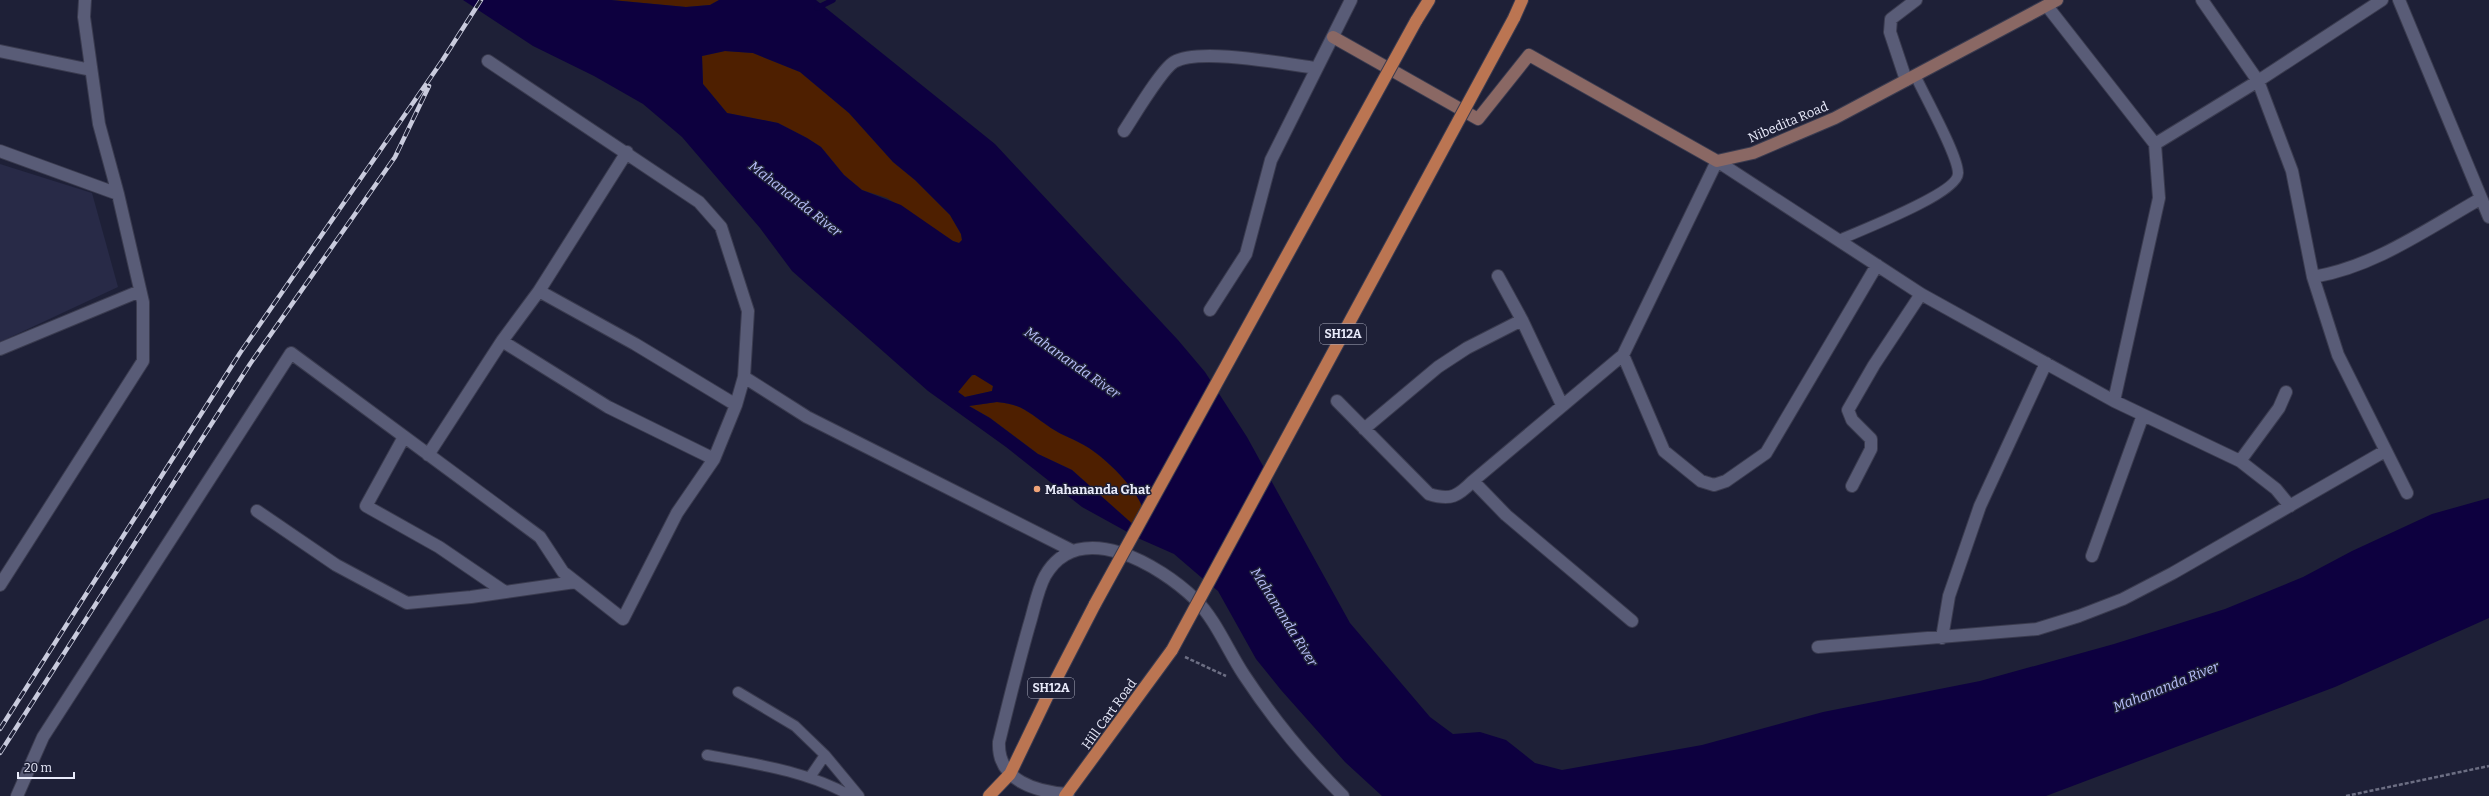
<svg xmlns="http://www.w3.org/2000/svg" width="2489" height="796" font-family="Bitter,serif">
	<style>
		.built { fill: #282a47 }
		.green { fill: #4e1f00 }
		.water { fill: #0d003f; fill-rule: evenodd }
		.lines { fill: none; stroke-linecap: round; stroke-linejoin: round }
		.stream { stroke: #0d003f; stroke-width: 5.5 }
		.lane-casing { stroke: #3a3b4f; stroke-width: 12 }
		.street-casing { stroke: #3a3b4f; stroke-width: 14 }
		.secondary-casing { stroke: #3a3b4f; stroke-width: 14 }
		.primary-casing { stroke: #3a3b4f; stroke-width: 14 }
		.path { stroke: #6c6e83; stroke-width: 2.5; stroke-dasharray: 4 2; stroke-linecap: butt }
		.lane { stroke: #595c77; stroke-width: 10 }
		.street { stroke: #595c77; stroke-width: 12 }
		.secondary { stroke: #8a6864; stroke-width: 12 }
		.primary { stroke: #bb7552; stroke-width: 12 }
		.rail-casing { stroke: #c9cbdd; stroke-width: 4.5 }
		.rail { stroke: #1e2037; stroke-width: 3; stroke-dasharray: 9; stroke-linecap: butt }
		.primary-bridge-casing { stroke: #3a3b4f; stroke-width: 14; stroke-linecap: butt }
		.primary-bridge { stroke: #bb7552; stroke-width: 12 }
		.poi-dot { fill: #efa378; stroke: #1e2037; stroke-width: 1.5 }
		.labels { text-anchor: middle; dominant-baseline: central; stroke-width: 3; stroke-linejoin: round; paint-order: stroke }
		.shield { fill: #1e2037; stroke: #acaec0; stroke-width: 1 }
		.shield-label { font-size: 12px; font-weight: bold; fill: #e9ebfb }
		.street-label { font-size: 13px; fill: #e9ebfb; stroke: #1e2037 }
		.poi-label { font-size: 13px; font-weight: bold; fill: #e9ebfb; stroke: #1e2037; text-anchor: start }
		.water-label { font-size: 14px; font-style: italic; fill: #b8bffa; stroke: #1e2037 }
	</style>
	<rect width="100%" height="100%" fill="#1e2037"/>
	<!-- built -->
	<path class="built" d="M0 164 92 193 118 287 0 342Z"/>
	<!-- green -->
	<path class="green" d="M611 0H719L710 5 686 7Z
		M725 51 753 53 800 72 849 113 893 162 915 180 950 215 961 234 962 240 959 243 953 241 887 198 862 190 844 175 821 147 807 138 778 123 727 113 703 84 702 56Z
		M975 374 993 386 992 391 965 397 958 392 968 379Z
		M997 402C1023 404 1030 414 1051 428 1063 436 1077 440 1089 448 1109 461 1150 500 1146 526L1137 528 1072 470 1038 454 990 418 969 406Z"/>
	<!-- water -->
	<path class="water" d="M463 0H611L686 7 710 5 719 0H816L995 144 1178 340 1205 372 1247 437 1350 623 1430 717 1453 734 1480 732 1506 740 1535 763 1562 770 1702 745 1823 712 1980 681 2114 644 2225 609 2303 577 2352 551 2432 514 2489 498V618L2335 687 2046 796H1382L1345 762 1281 690 1256 659 1218 591 1202 578 1174 554 1140 539 1082 507 1006 447 928 391 792 271 760 228 682 137 643 104 594 76 533 46ZM725 51 753 53 800 72 849 113 893 162 915 180 950 215 961 234 962 240 959 243 953 241 901 205 862 190 844 175 821 147 807 138 778 123 727 113 703 84 702 56ZM972 375H975L993 386 992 391 965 397 958 392ZM997 402C1023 404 1030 414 1051 428 1063 436 1077 440 1089 448 1109 461 1150 500 1146 526L1137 528 1072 470 1038 454 990 418 969 406Z"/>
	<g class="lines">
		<!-- stream -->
		<path class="stream" d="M817 8 833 0"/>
		<defs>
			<path id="lane" d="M1839 240C1859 231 1959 193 1958 173 1958 155 1924 95 1915 75
				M738 692 795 726 825 755 859 796
				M707 755C756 764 807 771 851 796
				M810 777 825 755"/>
			<path id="street" d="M2202 0 2258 81 2292 171 2313 277 2338 355 2407 493
				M2399 0 2489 217
				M2047 6 2155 144 2159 198 2114 401
				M0 51 91 70
				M1906 80 1890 32 1891 19 1916 0
				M1124 131C1134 116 1161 70 1174 62 1199 47 1285 64 1316 68
				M2155 144 2258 81 2382 0
				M0 151 118 194
				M1498 276 1522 320 1562 405
				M2313 277C2374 267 2427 229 2480 199
				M539 291 635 344 736 405
				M1210 310 1246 254 1271 160 1351 0
				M502 341 608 407 714 459
				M0 349 140 291
				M1623 355 1664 451 1701 481 1714 485 1726 481 1766 453 1877 265
				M744 377 807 417 1073 551
				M1337 401 1429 494C1451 501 1458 496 1473 481L1623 355 1717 161 1921 294 2114 401 2240 461 2276 489 2290 506
				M1364 429 1438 367 1467 348 1522 320
				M404 437 366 506 439 547 505 592
				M428 455 502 341 539 291 627 152
				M2240 461 2279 408 2286 392
				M1473 481 1506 515 1632 621
				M1852 486 1871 449V439L1852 420 1848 410 1874 365 1921 294
				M257 511 336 565 407 603 471 597 575 582
				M2092 556 2143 415
				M0 585 143 361V302L118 194 99 124 84 17 85 0
				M1942 638 1949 596 1980 506 2046 363
				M1818 647 2037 629 2079 616 2123 599 2173 573 2385 451
				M1068 794C1037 792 997 781 999 742 1009 701 1019 660 1031 619 1035 605 1038 589 1045 576 1079 516 1161 566 1195 599 1216 620 1228 651 1244 675 1273 719 1306 759 1343 796
				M17 796 43 737 291 353 540 537 563 572 623 619 677 513 714 459 736 405 744 377 748 311 721 227 699 202 488 61"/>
			<path id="secondary" d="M1333 37 1478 119 1529 55 1717 161 1753 153 1835 118 2057 0"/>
			<path id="primary" d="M1514 18 1522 0
				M1416 21 1429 0
				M989 796 1010 774 1048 695 1095 604
				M1065 796 1172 650"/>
		</defs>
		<!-- lane casing -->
		<use href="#lane" class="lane-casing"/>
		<!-- street casing -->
		<use href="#street" class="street-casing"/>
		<!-- secondary casing -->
		<use href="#secondary" class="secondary-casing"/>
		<!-- primary casing -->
		<use href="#primary" class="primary-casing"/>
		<!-- path -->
		<path class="path" d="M1185 657 1226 676
			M2346 796 2489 766"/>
		<!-- lane -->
		<use href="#lane" class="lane"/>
		<!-- street -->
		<use href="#street" class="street"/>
		<!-- secondary -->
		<use href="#secondary" class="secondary"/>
		<!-- primary -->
		<use href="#primary" class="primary"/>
		<defs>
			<path id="rail" d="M0 729 240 353 442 61 481 0
				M0 753 250 364 395 157 429 86"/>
		</defs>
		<!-- rail casing -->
		<use href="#rail" class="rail-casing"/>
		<!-- rail -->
		<use href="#rail" class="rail"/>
		<defs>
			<path id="primary-bridge" d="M1095 604 1416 21
				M1172 650 1514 18"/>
		</defs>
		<!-- primary-bridge casing -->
		<use href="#primary-bridge" class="primary-bridge-casing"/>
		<!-- primary-bridge -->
		<use href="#primary-bridge" class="primary-bridge"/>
	</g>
	<!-- markers -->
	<circle class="poi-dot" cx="1037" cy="489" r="4"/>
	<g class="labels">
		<!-- shield labels -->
		<g class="shield">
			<rect x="1320" y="324" width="46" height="20" rx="3"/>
			<rect x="1028" y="678" width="46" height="20" rx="3"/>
		</g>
		<g class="shield-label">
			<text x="1343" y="334">SH12A</text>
			<text x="1051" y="688">SH12A</text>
		</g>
		<!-- street labels -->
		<g class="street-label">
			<text transform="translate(1788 122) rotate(-23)">Nibedita Road</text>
			<text transform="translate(1109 714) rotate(-54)">Hill Cart Road</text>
		</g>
		<!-- poi labels -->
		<g class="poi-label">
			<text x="1045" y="489">Mahananda Ghat</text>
		</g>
		<!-- water labels -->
		<g class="water-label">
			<text transform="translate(795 199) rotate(38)">Mahananda River</text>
			<text transform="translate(1072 363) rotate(35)">Mahananda River</text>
			<text transform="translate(1284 617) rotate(58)">Mahananda River</text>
			<text transform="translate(2166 687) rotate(-22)">Mahananda River</text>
		</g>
	</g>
	<!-- scale -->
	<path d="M18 772v6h56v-6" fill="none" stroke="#e9ebfb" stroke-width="2"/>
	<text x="24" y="772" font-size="12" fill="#e9ebfb" stroke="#1e2037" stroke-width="3" paint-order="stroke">20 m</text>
</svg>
